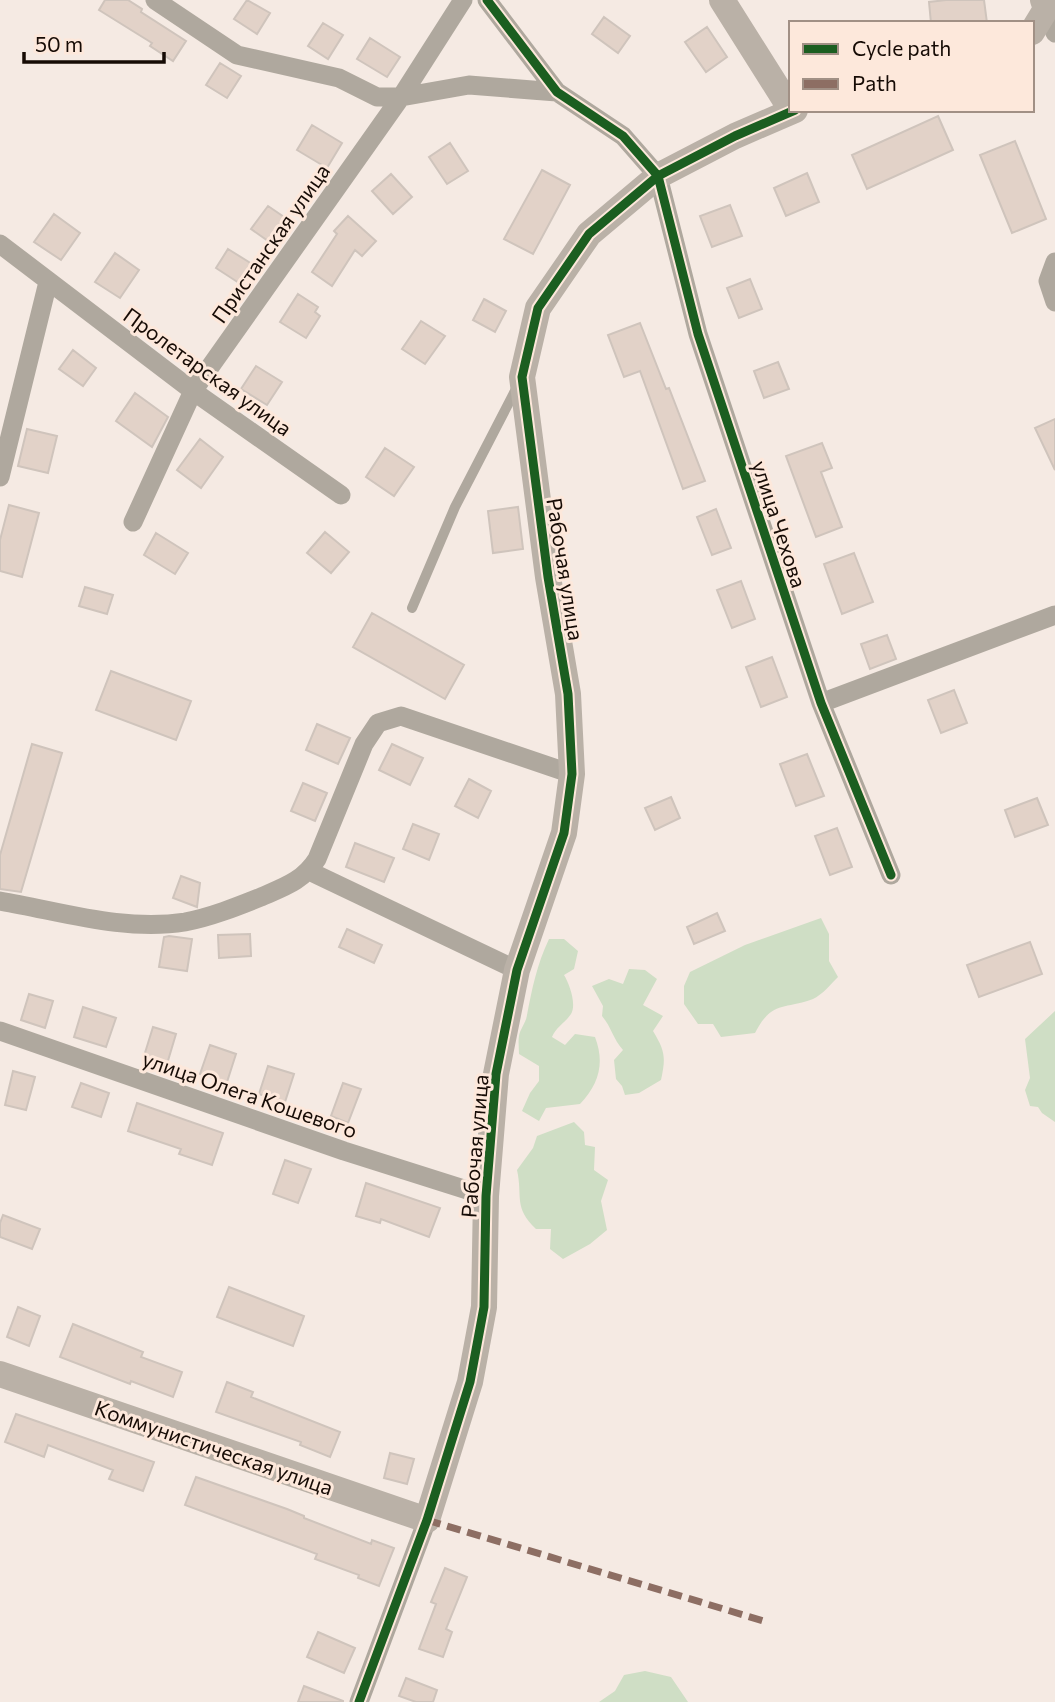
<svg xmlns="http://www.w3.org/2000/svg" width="1055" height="1702" font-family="Commissioner,sans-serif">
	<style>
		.green { fill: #cfdec5 }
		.building { fill: #e2d2c8; stroke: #cfc4bc; stroke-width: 2 }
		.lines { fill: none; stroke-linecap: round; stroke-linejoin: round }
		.lane { stroke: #afa89e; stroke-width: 10 }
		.street { stroke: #afa89e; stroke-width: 19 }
		.secondary { stroke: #bab1a7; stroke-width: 26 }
		.quiet { stroke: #8d6e63; stroke-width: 7; stroke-dasharray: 14 7; stroke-linecap: butt }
		.cycleway-casing { stroke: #fde8db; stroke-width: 13 }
		.cycleway { stroke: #1b5e20; stroke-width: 9 }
		.labels { text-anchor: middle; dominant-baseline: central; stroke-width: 6; stroke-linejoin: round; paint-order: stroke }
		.street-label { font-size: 21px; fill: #160b05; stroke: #fde8db }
	</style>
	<rect width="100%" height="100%" fill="#f5eae3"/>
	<!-- green -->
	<path class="green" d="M821 918 829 934V961L838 977C831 984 822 995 813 999 784 1010 772 1000 755 1033L721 1037 713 1024H698L684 1004V986L690 972 745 945Z
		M549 939H564L578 951 574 969 564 975C569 983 577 1004 571 1014 565 1023 556 1027 552 1037L565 1045 575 1034 595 1037C605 1063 599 1084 580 1104L546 1108 539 1121 522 1111 530 1093 539 1081V1066L519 1054C519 1048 518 1042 519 1036 520 1029 526 1023 527 1015 532 989 537 964 549 939Z
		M629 969 645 970 657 979 643 1005 663 1016 653 1031C665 1051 666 1057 661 1080L639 1093 625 1095 622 1086 616 1079 614 1060 623 1050C613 1039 612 1028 602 1016L603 1006 592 986 609 979 623 984Z
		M1055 1011V1122L1042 1113 1038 1107 1030 1106 1025 1090 1030 1078 1025 1039Z
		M574 1122 584 1132 585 1145 595 1147 594 1170 608 1180 601 1201 607 1230 590 1244 563 1259 550 1249 551 1229H536C513 1207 523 1197 517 1170L533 1148 537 1136Z
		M645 1671 671 1677 688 1702H599L615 1691 624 1675Z"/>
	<!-- building -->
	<path class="building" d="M105 0H128L142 9 141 12 186 41 173 61 150 46 152 43 99 10Z
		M247 0 270 13 257 34 234 19Z
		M946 0H984L987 23H931L929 2Z
		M604 17 630 36 618 53 592 34Z
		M323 23 343 35 328 59 308 46Z
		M707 27 727 57 706 72 685 42Z
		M370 38 400 57 387 77 357 59Z
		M220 63 241 76 227 98 206 85Z
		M938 116 953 150 867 189 852 155Z
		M312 125 342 143 327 168 297 150Z
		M1015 141 1046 219 1012 233 980 155Z
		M450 143 468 171 447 184 429 157Z
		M542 170 570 185 533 254 504 239Z
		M807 173 819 202 786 216 774 188Z
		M391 174 412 197 393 214 372 191Z
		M730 205 742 236 712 247 700 216Z
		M268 206 287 219 271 243 251 229Z
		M54 214 80 233 61 260 34 242Z
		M348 216 376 241 362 256 355 250 332 286 312 272 337 234 334 231Z
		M228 249 252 264 239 283 216 268Z
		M115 253 139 270 120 298 95 282Z
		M750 279 762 309 739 318 727 288Z
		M298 294 318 307 315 312 320 316 306 338 280 322Z
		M484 299 506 311 495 332 473 320Z
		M421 321 445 336 425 364 402 349Z
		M640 323 666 389 669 388 705 481 683 489 640 371 624 377 608 335Z
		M73 350 96 368 83 386 59 369Z
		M778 362 789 389 764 398 754 371Z
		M256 366 282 382 267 405 241 389Z
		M135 393 168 417 152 447 116 421Z
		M1055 419V470L1035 428Z
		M27 429 57 436 48 473 18 466Z
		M200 439 223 457 201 488 177 470Z
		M822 443 832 468 821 472 842 527 816 537 786 456Z
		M385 448 414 467 394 496 366 477Z
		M9 505 39 513 22 577 0 571V540Z
		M518 507 523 549 493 553 488 511Z
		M716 509 731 548 712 555 697 517Z
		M325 532 349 552 331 573 307 553Z
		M156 533 188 553 175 574 144 555Z
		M854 553 873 602 842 614 824 564Z
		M741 581 755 619 732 628 717 590Z
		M85 587 113 595 107 614 79 606Z
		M372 613 464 665 445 699 353 647Z
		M887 635 896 659 870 669 861 644Z
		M772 657 787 697 761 707 746 667Z
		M111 671 191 701 176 740 96 710Z
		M954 690 967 723 941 733 928 700Z
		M317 724 350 738 338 764 306 750Z
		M32 744 62 753 21 892 0 889V855Z
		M392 744 423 758 410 785 379 770Z
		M807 754 824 796 796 806 780 764Z
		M469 779 491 791 478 818 455 806Z
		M303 783 327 793 315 821 291 811Z
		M671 797 680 818 655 830 645 808Z
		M1037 798 1048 825 1015 837 1005 810Z
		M413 824 439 834 429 860 403 849Z
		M837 828 852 867 830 875 815 836Z
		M355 843 394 858 384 882 346 867Z
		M181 876 200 883 197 907 173 898Z
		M717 913 725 931 694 944 687 927Z
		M347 929 382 945 374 963 339 947Z
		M250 934 251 956 219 958 218 935Z
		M169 936 192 939 187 971 159 967 164 937Z
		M1030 942 1042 974 979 997 967 965Z
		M29 994 53 1001 45 1028 21 1020Z
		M83 1007 116 1018 106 1047 74 1037Z
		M153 1027 176 1034 167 1064 144 1056Z
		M210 1045 236 1054 227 1082 200 1074Z
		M268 1066 294 1074 285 1102 259 1094Z
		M13 1071 35 1077 26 1110 5 1105Z
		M81 1083 109 1093 101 1117 72 1107Z
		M343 1083 361 1089 348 1123 331 1116Z
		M137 1103 223 1133 212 1165 179 1154 181 1149 128 1131Z
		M285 1160 311 1169 298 1203 273 1194Z
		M366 1183 440 1208 429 1237 381 1219 380 1223 356 1216Z
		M3 1215 40 1229 32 1249 0 1237V1223Z
		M229 1287 304 1316 293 1346 217 1317Z
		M18 1307 40 1316 29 1346 7 1337Z
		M73 1324 143 1352 141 1357 182 1372 173 1397 131 1381 130 1384 60 1357Z
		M227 1382 253 1392 251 1397 340 1432 330 1457 300 1445 301 1442 216 1412Z
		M16 1414 154 1462 143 1491 109 1479 113 1470 48 1445 44 1457 5 1442Z
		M390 1453 414 1459 407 1484 384 1478Z
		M196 1477 287 1509 304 1516V1518L371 1544 372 1540 394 1548 379 1586 358 1578 359 1575 315 1559 317 1554 185 1505Z
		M445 1568 467 1577 446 1629 452 1632 443 1657 419 1649 436 1604 431 1602Z
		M318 1632 355 1648 344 1673 307 1657Z
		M406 1678 437 1690 433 1702H416L399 1696Z
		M304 1686 343 1701V1702H298Z"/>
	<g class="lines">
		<!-- lane -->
		<path class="lane" d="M412 608 455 507 517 387"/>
		<!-- street -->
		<path class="street" d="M155 0 237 55 339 78 377 97H401L469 85 557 92
			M487 0 557 92 623 136 658 176 698 334 821 703 891 875
			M1046 9 1055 33
			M0 244 193 391 341 495
			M1055 262 1048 281 1055 302
			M0 477 48 282
			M133 522 193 391 401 97 463 0
			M821 703 1055 615
			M309 871 517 970
			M0 901C60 911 124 932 185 922 211 917 236 907 261 897 284 887 303 881 317 859L364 744 378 723 401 716 572 774
			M0 1031 344 1151 486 1196
			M359 1702 427 1520"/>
		<!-- secondary -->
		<path class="secondary" d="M722 0 792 111
			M1032 32 1046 9 1043 0
			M0 1374 427 1520 470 1382 484 1307 486 1196 496 1074 517 970 564 833 572 774 568 694 548 577 522 377 538 308 589 234 658 176 735 136 795 110"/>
		<!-- quiet -->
		<path class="quiet" d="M427 1520 767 1622"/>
		<defs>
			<path id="cycleway" d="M487 0 557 92 623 136 658 176 698 334 821 703 891 875
				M359 1702 427 1520 470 1382 484 1307 486 1196 496 1074 517 970 564 833 572 774 568 694 548 577 522 377 538 308 589 234 658 176 735 136 795 110"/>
		</defs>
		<!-- cycleway casing -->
		<use href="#cycleway" class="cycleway-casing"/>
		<!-- cycleway -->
		<use href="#cycleway" class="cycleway"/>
	</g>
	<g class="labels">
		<!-- street labels -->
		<g class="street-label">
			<text transform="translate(270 243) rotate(-55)">Пристанская улица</text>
			<text transform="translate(208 371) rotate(36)">Пролетарская улица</text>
			<text transform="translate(780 524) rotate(72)">улица Чехова</text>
			<text transform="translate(566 569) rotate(81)">Рабочая улица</text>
			<text transform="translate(250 1094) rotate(19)">улица Олега Кошевого</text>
			<text transform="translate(474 1146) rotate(-85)">Рабочая улица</text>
			<text transform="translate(214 1447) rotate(19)">Коммунистическая улица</text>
		</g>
	</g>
	<!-- legend -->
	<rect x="789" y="21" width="245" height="91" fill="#fde8db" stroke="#a19085" stroke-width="2"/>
	<rect x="803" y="44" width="35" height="10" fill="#1b5e20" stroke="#a19085" stroke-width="2"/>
	<text x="852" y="56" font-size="21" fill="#160b05">Cycle path</text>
	<rect x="803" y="79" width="35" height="10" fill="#8d6e63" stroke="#a19085" stroke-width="2"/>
	<text x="852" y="91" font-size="21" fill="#160b05">Path</text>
	<!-- scale -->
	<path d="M24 52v10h140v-10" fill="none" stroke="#160b05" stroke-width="3.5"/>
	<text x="35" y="52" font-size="21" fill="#160b05" stroke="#fde8db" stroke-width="5" paint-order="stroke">50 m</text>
</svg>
